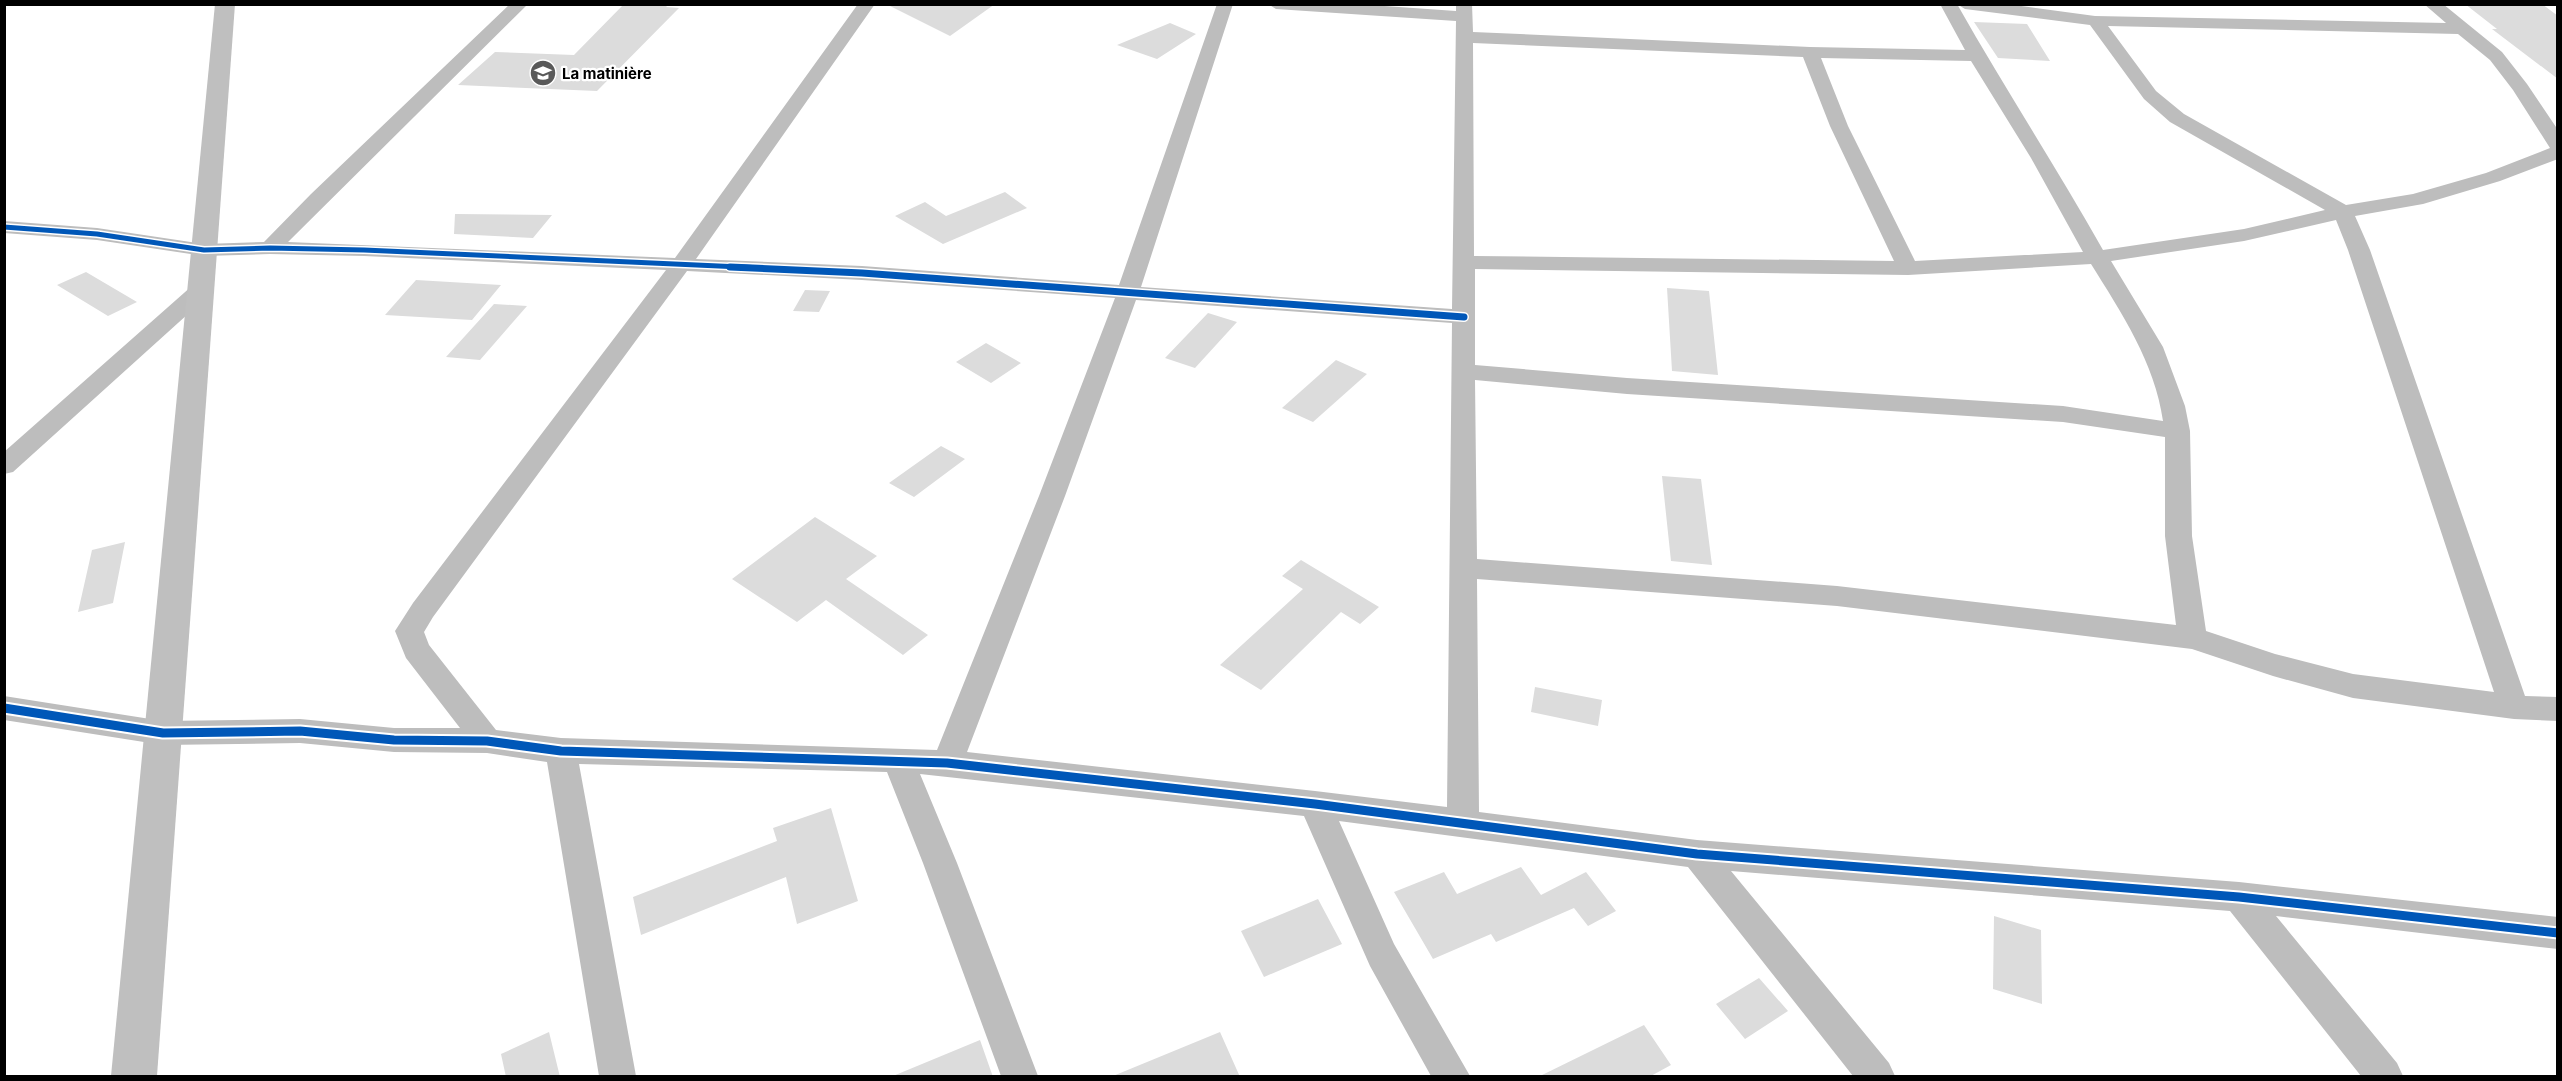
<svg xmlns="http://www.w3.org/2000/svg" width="2562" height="1081" font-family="Inter,sans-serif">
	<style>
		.building { fill: #dcdcdc }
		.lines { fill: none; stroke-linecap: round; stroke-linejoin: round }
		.minor { fill: #bdbdbd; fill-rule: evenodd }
		.secondary { fill: #bfbfbf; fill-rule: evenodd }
		.cycleway-far2-casing { stroke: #fff; stroke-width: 8 }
		.cycleway-far1-casing { stroke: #fff; stroke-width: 10 }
		.cycleway-casing { stroke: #fff; stroke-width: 13 }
		.cycleway-far2 { stroke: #0057b8; stroke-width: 5 }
		.cycleway-far1 { stroke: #0057b8; stroke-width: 7 }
		.cycleway { stroke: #0057b8; stroke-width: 9 }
		.labels { text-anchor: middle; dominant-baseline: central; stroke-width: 4.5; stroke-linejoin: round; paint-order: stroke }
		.far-poi-label { font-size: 15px; font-weight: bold; fill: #000; stroke: #fff; text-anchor: start }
	</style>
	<rect width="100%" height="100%" fill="#fff"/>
	<!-- building -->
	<path class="building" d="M624 4H669L666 7 679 8 597 91 458 85 495 52 574 55Z
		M886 4H995L950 36Z
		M2465 4H2542L2558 16V79L2492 29H2497Z
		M1974 22 2027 24 2050 61 1998 58Z
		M1170 23 1196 34 1157 59 1117 45Z
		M1005 192 1027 208 943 244 895 216 925 202 946 216Z
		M455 214 552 215 533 238 454 234Z
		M86 272 137 302 108 316 57 285Z
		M416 280 501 285 472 320 385 315Z
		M1667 288 1709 291 1718 375 1672 371Z
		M805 290 830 291 819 312 793 311Z
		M494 304 527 306 480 360 446 357Z
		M1208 313 1237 322 1195 368 1165 358Z
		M986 343 1021 363 991 383 956 362Z
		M1336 360 1367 374 1313 422 1282 408Z
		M941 446 965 459 914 497 889 483Z
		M1662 476 1701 479 1712 565 1671 561Z
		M815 517 877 556 846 579 928 635 903 655 826 600 797 622 732 579Z
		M125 542 113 603 78 612 92 550Z
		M1301 560 1379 607 1360 624 1341 612 1261 690 1220 665 1303 589 1282 576Z
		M1535 687 1602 700 1598 726 1531 712Z
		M831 808 858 901 797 924 786 877 641 935 633 897 777 841 773 828Z
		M1521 867 1541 895 1586 872 1616 911 1588 926 1574 908 1496 942 1491 934 1433 959 1394 892 1444 872 1457 894Z
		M1318 899 1342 944 1264 977 1241 931Z
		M1994 916 2041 930 2042 1004 1993 989Z
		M1759 978 1788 1011 1745 1039 1716 1004Z
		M1644 1025 1671 1065 1649 1077H1538Z
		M549 1032 560 1077H506L501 1054Z
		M1220 1032 1240 1077H1113V1076Z
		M980 1040 993 1077H893V1076Z"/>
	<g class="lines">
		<!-- minor -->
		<path class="minor" d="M510 4H528L288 242 675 258 858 4H875L696 259 862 266 1119 285 1217 4H1233L1141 287 1452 309 1456 21 1276 9 1268 4H1356L1456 11V4H1472L1473 32 1810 47 1965 50 1940 4H1957C2004 87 2056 167 2103 250L2244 229 2325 210 2170 122 2144 99 2090 25 1965 9 1957 4H2007L2095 16 2446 23 2424 4H2443L2502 52 2527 84 2558 130V159L2500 181 2423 204 2355 216 2370 250 2525 696 2558 697V721L2514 719 2353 698 2273 676 2192 649 1837 606 1477 579 1479 812 1697 840 2239 882 2558 917V949L2276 916 2397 1063 2403 1076H2361L2230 911 1731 871 1889 1063 1895 1076H1853L1688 867 1339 821 1394 944 1470 1076H1431L1370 966 1304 816 920 774 957 863 1038 1076H1001L923 863 887 772 579 764 636 1076H599L547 762 487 753 394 752 300 743 163 745 4 720V696L163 721 300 719 394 728H460L406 658 395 631 413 603 666 270 364 256 270 254 204 256 97 240 4 233V221L97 228 204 244 264 242 311 194ZM2108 26 2458 34 2490 60 2513 90 2550 148 2486 173 2413 194 2346 205 2184 114 2156 91ZM1473 43 1803 57 1830 126 1894 261 1474 256ZM1821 58 1971 61 2031 158 2083 252 1915 261 1848 126ZM2336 220 2348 250 2494 692 2353 674 2275 654 2206 631 2192 536 2190 431 2185 406 2163 347 2111 261 2244 241ZM2091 264C2121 312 2155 363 2163 421L2063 406 1627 378 1475 365V269L1908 275ZM687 271 862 280 1115 298 1039 496 937 750 561 738 496 730 429 645 424 632 433 617ZM1136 300 1452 323 1447 807 1315 791 967 752 1065 496ZM1475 380 1627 394 2063 422 2165 437V536L2176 625 1837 586 1477 559Z
			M201 283 209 285 212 290 209 295 13 472 4 474V452L193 285Z"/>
		<!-- secondary -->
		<path class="secondary" d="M215 4H235L157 1076H111Z"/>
		<defs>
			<path id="cycleway-far2" d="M4 227 97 234 204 250 270 248 364 250 763 268"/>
			<path id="cycleway-far1" d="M730 267 862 273 1464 317"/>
			<path id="cycleway" d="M4 708 163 733 300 731 394 740 487 741 561 751 947 763 1315 804 1697 854 2239 897 2558 933"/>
		</defs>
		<!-- cycleway-far2 casing -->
		<use href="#cycleway-far2" class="cycleway-far2-casing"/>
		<!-- cycleway-far1 casing -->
		<use href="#cycleway-far1" class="cycleway-far1-casing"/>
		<!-- cycleway casing -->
		<use href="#cycleway" class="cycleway-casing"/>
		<!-- cycleway-far2 -->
		<use href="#cycleway-far2" class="cycleway-far2"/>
		<!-- cycleway-far1 -->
		<use href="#cycleway-far1" class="cycleway-far1"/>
		<!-- cycleway -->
		<use href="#cycleway" class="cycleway"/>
	</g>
	<!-- icons -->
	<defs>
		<symbol id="school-disc" viewBox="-11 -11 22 22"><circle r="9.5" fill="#595959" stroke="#fff"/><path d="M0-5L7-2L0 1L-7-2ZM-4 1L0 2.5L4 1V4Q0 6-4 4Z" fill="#fff"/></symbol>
	</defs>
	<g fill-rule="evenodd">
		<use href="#school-disc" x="528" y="58" width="30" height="30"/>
	</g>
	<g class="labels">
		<!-- far-poi labels -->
		<g class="far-poi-label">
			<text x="562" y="73">La matinière</text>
		</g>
	</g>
	<!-- border -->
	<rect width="2562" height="1081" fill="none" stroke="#000000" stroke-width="12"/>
</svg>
